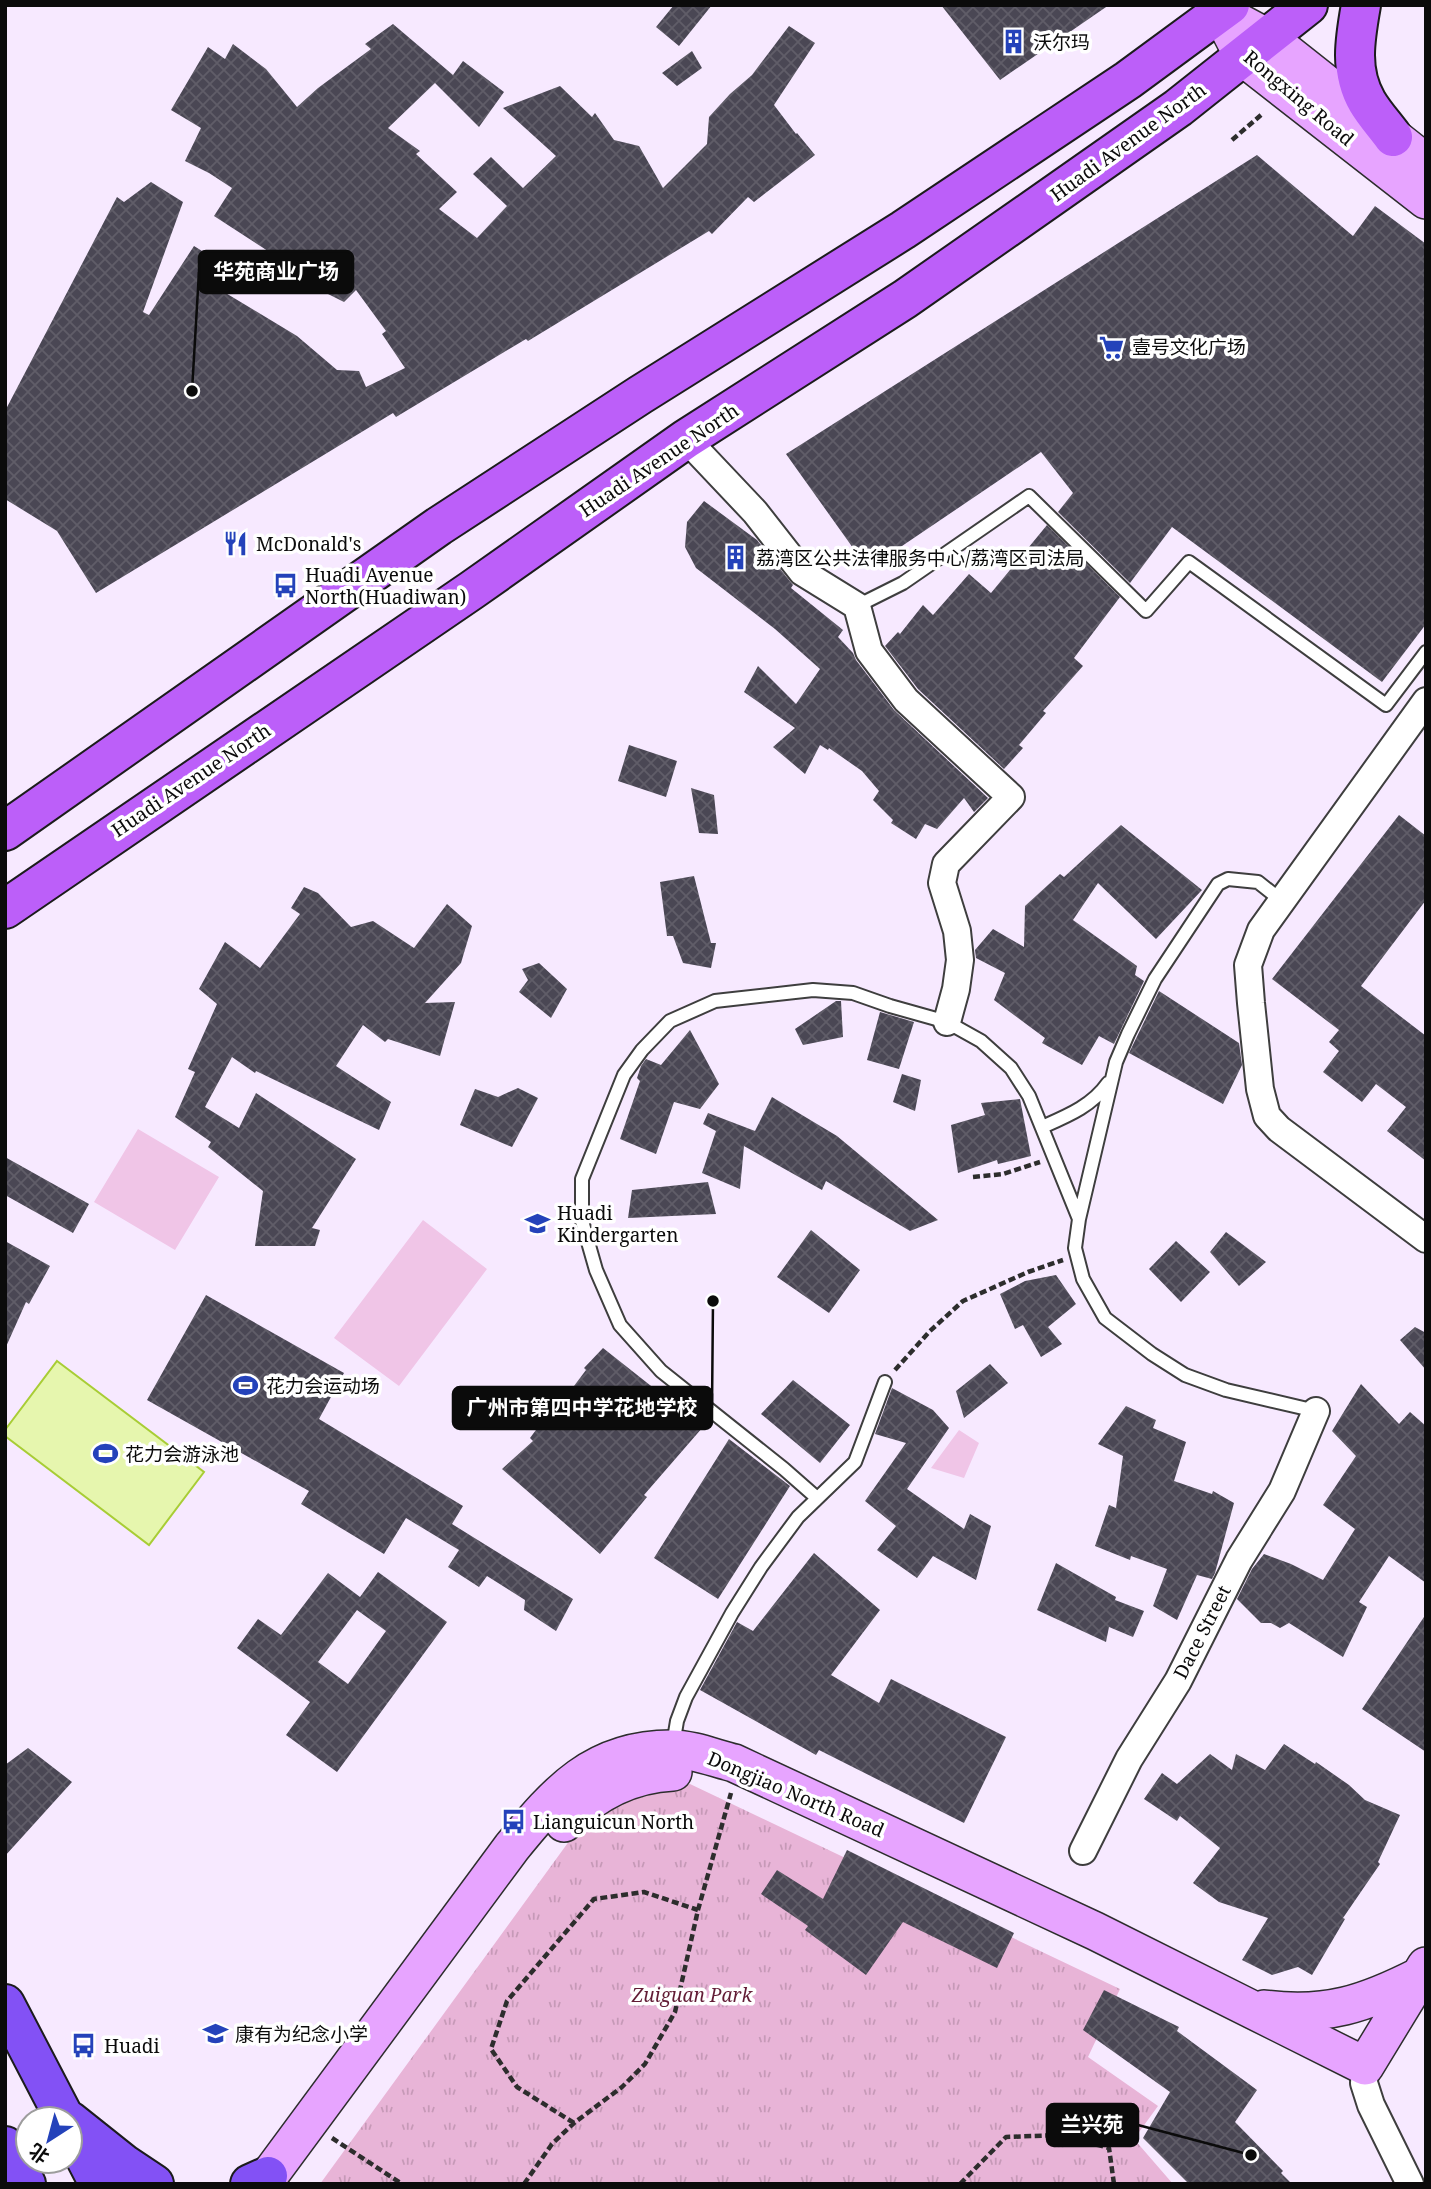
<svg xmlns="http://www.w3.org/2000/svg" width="1431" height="2189" font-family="'Noto Serif','Noto Sans SC',serif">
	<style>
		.grass { fill: url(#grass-tufts) }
		.pitch { fill: #f0c5e7 }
		.water { fill: #e6f6ae; stroke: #a8cd35; stroke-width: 2 }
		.building { fill: url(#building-cross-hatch); fill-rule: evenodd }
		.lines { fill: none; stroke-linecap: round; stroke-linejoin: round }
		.lane-casing { stroke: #3e3e3e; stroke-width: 16 }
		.street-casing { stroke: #3e3e3e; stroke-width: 30 }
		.secondary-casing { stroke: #2d2d2d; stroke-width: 40 }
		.primary-casing { stroke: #1c1c1c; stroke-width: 42 }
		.highway-casing { stroke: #1c1c1c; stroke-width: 42 }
		.path { stroke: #2d2d2d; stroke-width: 4.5; stroke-dasharray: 7 3.5; stroke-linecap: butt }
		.lane { stroke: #fff; stroke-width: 12 }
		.street { stroke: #fff; stroke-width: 26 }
		.secondary { stroke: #e7a4ff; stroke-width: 37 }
		.primary { stroke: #bc5ff9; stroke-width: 38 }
		.highway { stroke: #8351f5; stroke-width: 38 }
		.labels { text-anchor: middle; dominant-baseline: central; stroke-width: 7; stroke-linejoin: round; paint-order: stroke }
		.poi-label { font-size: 19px; fill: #0b0b0b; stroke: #fff; text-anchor: start }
		.street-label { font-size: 19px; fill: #0b0b0b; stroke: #fff }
		.park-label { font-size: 19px; font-style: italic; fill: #621c35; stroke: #fff }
		.leader { fill: none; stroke: #0b0b0b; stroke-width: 2.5 }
		.callout-dot { fill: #0b0b0b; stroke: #fff; stroke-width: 2.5 }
		.callout { fill: #0b0b0b; stroke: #0b0b0b; stroke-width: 2.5 }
		.callout-label { font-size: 21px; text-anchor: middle; font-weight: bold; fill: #fff }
	</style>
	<defs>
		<pattern id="grass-tufts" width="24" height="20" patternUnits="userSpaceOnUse" patternTransform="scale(1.75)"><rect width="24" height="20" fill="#e8b4d7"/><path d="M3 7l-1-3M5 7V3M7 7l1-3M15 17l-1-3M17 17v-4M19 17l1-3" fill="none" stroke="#c699b7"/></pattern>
		<pattern id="building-cross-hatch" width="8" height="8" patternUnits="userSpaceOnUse" patternTransform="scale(1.75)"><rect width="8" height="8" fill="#4a4754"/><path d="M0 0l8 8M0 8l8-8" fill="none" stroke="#605d68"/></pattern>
	</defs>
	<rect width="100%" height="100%" fill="#f7e9ff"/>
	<!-- grass -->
	<path class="grass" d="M690 1784 1120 1989 1088 2057 1158 2106 1134 2139 1173 2184H320L591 1811Z"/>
	<!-- pitch -->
	<path class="pitch" d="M138 1129 219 1177 175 1250 94 1202Z
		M423 1220 487 1269 399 1386 334 1338Z
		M959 1430 979 1443 964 1478 931 1468Z"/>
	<!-- water -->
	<path class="water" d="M57 1361 204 1472 149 1545 5 1436V1430Z"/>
	<!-- building -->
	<path class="building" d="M674 5H712L679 46 656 27Z
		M941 5H1109L1000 80Z
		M393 24 453 75 463 61 504 92 479 127 435 83 388 128 420 151 416 154 457 192 439 209 477 238 507 206 473 174 491 157 523 188 556 156 503 108 560 86 592 117 595 113 614 140 639 146 663 188 707 144 709 117 730 94 752 75 789 26 815 43 774 105 796 134 797 133 815 155 754 202 748 197 712 234 709 231 528 341 526 339 396 417 393 413 96 593 57 531 5 499V411L117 197 124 202 151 182 183 202 143 312 149 315 194 246 228 267 219 289 297 336 337 370 359 371 366 387 405 368 382 334 386 331 356 290 344 302 326 293 328 290 214 216 232 188 209 173 185 161 201 128 171 110 208 47 225 59 233 44 266 69 297 107 318 88 371 49 365 44Z
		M692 51 702 68 677 86 662 73Z
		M1257 155 1353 236 1375 206 1426 244V624L1382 682 1172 527 1130 583 1058 512 1073 493 1041 452 868 569 786 454Z
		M704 501 757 540 793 585 791 588 843 630 838 637 853 653 856 660 894 710 988 798 974 812 964 798 937 829 925 824 916 839 891 823 893 820 873 800 879 791 862 771 829 748 828 750 820 745 805 774 773 747 795 728 744 692 758 666 796 704 820 669 775 629 696 568 685 547 687 522Z
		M1047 525 1120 597 1074 658 1083 666 1043 711 1046 713 1019 745 1023 748 1004 769 918 689 885 646 898 632 900 634 923 605 933 615 969 574 991 593Z
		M629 745 677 761 666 797 618 781Z
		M691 788 714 795 718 834 699 833Z
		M1399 815 1426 836V900L1361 986 1426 1036V1161L1387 1131 1406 1107 1376 1084 1362 1102 1323 1072 1339 1051 1329 1042 1339 1030 1272 979Z
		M1121 825 1202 890 1156 939 1098 883 1073 920 1137 966 1135 975 1144 981 1114 1044 1099 1036 1082 1065 1042 1043 1045 1038 994 1000 1005 973 976 958 975 950 993 929 1024 947 1025 906 1060 874 1064 877Z
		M694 876 711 943H716L711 968 683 963 673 936H667L660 882Z
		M304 887 318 893 351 927 373 921 414 948 447 904 472 926 461 963 425 1003 455 1002 440 1056 388 1039 385 1042 363 1025 336 1066 391 1102 379 1130 256 1071 255 1073 232 1057 205 1107 239 1128 256 1093 356 1159 312 1228 320 1230 315 1246H255L263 1191 208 1147 211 1142 175 1117 195 1072 188 1069 217 1004 199 989 225 942 260 968 300 914 291 908Z
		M539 963 567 989 551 1018 519 992 528 980 522 969Z
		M1159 991 1239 1043 1242 1065 1223 1104 1129 1053Z
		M836 1001H841L843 1037 803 1045 795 1029Z
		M880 1012 914 1022 899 1069 867 1060Z
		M690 1030 719 1084 700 1109 674 1102 656 1154 620 1139 640 1081 637 1078 641 1066 646 1059 661 1065Z
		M902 1074 921 1080 915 1111 893 1102Z
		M518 1088 538 1098 512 1147 460 1125 475 1089 498 1097Z
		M772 1097 837 1136 938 1220 910 1231 826 1181 822 1190 744 1146 740 1189 702 1173 716 1131 703 1124 708 1113 755 1131Z
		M1020 1099 1031 1156 998 1164 997 1160 958 1173 951 1125 985 1115 981 1103Z
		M5 1157 89 1204 73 1233 5 1195Z
		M708 1182 716 1214 628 1218 632 1190Z
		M811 1230 860 1270 829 1313 777 1277Z
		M1226 1232 1266 1262 1239 1286 1210 1252Z
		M5 1241 50 1266 29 1304 26 1302 5 1349Z
		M1176 1241 1210 1272 1181 1302 1149 1269Z
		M1056 1275 1076 1304 1048 1327 1062 1344 1041 1357 1023 1325 1015 1329 1000 1294 1025 1281Z
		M206 1295 344 1373 319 1419 463 1506 452 1524 573 1599 556 1631 524 1610 525 1600 487 1576 479 1587 448 1567 459 1550 406 1518 384 1554 301 1504 309 1491 147 1400Z
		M1415 1327 1426 1333V1370L1400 1340Z
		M603 1348 703 1427 644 1495 647 1497 600 1554 502 1469 533 1441 530 1438 550 1411 553 1414 586 1370 584 1368Z
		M990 1364 1008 1383 964 1418 956 1391Z
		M793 1380 850 1425 820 1463 761 1414Z
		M1361 1384 1399 1424 1410 1412 1426 1426V1583L1389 1556 1359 1602 1367 1607 1343 1657 1289 1623 1280 1628 1271 1623H1261L1237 1599 1252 1569 1264 1554 1291 1564 1323 1580 1355 1529 1323 1505 1356 1456 1332 1431Z
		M892 1388 933 1410 949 1428 907 1489 964 1529 970 1514 991 1526 976 1580 933 1556 917 1578 877 1550 896 1526 865 1501 906 1443 875 1434Z
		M1126 1406 1156 1420 1153 1428 1186 1442 1174 1481 1212 1494 1213 1491 1234 1503 1215 1573 1212 1579 1197 1575 1177 1620 1153 1606 1167 1569 1131 1556 1130 1560 1095 1546 1109 1505 1116 1508 1123 1456 1098 1444Z
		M729 1439 790 1486 718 1599 654 1558Z
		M814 1553 880 1610 831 1675 879 1703 891 1679 1006 1737 964 1823 819 1750 816 1755 700 1690 737 1622 753 1631Z
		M1056 1563 1116 1597 1115 1600 1144 1611 1133 1637 1109 1627 1106 1642 1037 1610Z
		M378 1572 447 1622 337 1772 286 1735 310 1702 237 1648 258 1619 281 1635 328 1573 360 1597ZM357 1610 386 1631 348 1684 318 1662Z
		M1426 1614V1752L1362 1709Z
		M1284 1744 1315 1764 1316 1762 1349 1785 1365 1800 1400 1815 1378 1862 1380 1864 1343 1918 1345 1919 1312 1975 1298 1967 1272 1975 1242 1960 1268 1918 1219 1902 1193 1883 1220 1848 1180 1816 1177 1821 1144 1799 1162 1773 1177 1784 1210 1754 1232 1770 1236 1754 1265 1770Z
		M28 1748 72 1782 5 1856V1765Z
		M847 1850 1014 1933 997 1968 903 1922 866 1975 805 1930 808 1926 761 1894 777 1870 823 1899Z
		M1104 1990 1179 2027 1177 2031 1257 2090 1235 2122 1283 2171 1281 2173 1292 2184H1189L1143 2138 1170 2092 1083 2030Z"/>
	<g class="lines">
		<defs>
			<path id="lane" d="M857 606 903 583 1029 496 1146 611 1189 562 1386 705 1426 652
				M1282 901 1258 882 1228 879 1218 884 1155 979 1128 1034 1116 1062 1079 1219 1075 1248 1083 1279 1105 1318 1152 1354 1185 1375 1226 1390 1316 1411
				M1042 1127C1067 1116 1092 1106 1108 1083
				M817 1498 784 1469 661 1371 620 1325 596 1270 582 1221V1179L624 1075 642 1050 670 1021 715 1001 813 990 853 993 890 1006 947 1022 981 1041 1011 1068 1029 1096 1079 1219
				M673 1745 677 1721 686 1697 732 1613 761 1567 798 1517 855 1462 885 1382"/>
			<path id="street" d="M686 439 755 512 802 572 857 606 869 651 906 700 1011 797 946 864 942 883 957 931 960 960 956 989 947 1022
				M1426 701 1261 930 1248 965 1251 1003 1260 1089 1267 1116 1279 1129 1426 1239
				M1083 1851 1129 1759 1178 1681 1239 1560 1282 1491 1316 1411
				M1365 2066 1364 2083 1371 2105 1410 2184"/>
			<path id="secondary" d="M1221 13 1244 58 1426 200
				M1240 23 1268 38 1426 163
				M564 1823C594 1793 630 1774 673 1772
				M1264 2009C1326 2017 1365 2004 1420 1976
				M263 2184 512 1847C557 1792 594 1749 671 1749 692 1749 714 1758 734 1763L1095 1931 1365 2066 1426 1966"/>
			<path id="primary" d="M1361 5C1355 39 1349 71 1367 102 1374 114 1385 126 1393 137
				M5 831 439 526 640 395 903 230 1128 80 1230 5
				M5 909 472 590 686 439 905 299 1034 209 1178 108 1308 5"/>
			<path id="highway" d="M5 2004 65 2119
				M70 2121 124 2164 154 2184
				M71 2130 99 2184
				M5 2146 26 2184
				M250 2184 268 2176"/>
		</defs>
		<!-- lane casing -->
		<use href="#lane" class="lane-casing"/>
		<!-- street casing -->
		<use href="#street" class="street-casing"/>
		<!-- secondary casing -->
		<use href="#secondary" class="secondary-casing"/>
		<!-- primary casing -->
		<use href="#primary" class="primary-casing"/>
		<!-- highway casing -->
		<use href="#highway" class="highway-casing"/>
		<!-- path -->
		<path class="path" d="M1232 140 1261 115
			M973 1177 1003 1174 1040 1162
			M895 1370 930 1331 963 1301 1028 1272 1063 1260
			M574 2123 517 2087 491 2049 507 2001 594 1899 644 1892 698 1910
			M332 2138 402 2184
			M524 2184 552 2144 574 2123 622 2087 645 2064 675 2012 698 1910 731 1793
			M960 2184 1006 2137 1062 2135 1109 2148 1114 2184"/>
		<!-- lane -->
		<use href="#lane" class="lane"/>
		<!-- street -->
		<use href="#street" class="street"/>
		<!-- secondary -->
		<use href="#secondary" class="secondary"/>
		<!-- primary -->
		<use href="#primary" class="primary"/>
		<!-- highway -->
		<use href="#highway" class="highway"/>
	</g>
	<!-- icons -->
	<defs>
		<symbol id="building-bare" viewBox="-9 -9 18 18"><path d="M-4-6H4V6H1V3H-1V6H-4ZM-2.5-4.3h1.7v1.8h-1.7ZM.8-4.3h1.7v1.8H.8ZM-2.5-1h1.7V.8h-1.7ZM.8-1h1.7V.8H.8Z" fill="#2442ba" stroke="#fff" stroke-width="2.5" paint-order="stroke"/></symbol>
		<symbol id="supermarket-bare" viewBox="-9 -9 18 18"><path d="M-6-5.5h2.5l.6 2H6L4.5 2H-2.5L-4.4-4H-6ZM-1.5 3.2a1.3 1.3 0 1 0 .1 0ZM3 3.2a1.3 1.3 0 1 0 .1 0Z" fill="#2442ba" stroke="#fff" stroke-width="2.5" paint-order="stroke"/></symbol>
		<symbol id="restaurant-bare" viewBox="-9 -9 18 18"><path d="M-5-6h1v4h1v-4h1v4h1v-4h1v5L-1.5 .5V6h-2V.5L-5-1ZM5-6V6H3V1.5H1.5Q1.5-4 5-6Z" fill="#2442ba" stroke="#fff" stroke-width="2.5" paint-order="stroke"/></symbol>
		<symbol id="bus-bare" viewBox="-9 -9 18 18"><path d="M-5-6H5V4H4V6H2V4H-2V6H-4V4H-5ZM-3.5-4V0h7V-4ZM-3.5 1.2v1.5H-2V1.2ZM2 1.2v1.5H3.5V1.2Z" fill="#2442ba" stroke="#fff" stroke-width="2.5" paint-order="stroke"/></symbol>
		<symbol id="school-bare" viewBox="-9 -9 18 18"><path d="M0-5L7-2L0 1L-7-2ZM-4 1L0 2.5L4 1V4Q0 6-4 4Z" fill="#2442ba" stroke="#fff" stroke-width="2.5" paint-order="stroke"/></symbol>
		<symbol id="stadium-bare" viewBox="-9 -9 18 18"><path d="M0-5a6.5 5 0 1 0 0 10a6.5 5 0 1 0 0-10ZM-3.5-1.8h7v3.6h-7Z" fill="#2442ba" stroke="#fff" stroke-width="2.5" paint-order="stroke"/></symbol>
	</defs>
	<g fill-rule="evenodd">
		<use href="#building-bare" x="996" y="24" width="35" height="35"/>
		<use href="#supermarket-bare" x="1094" y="330" width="35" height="35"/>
		<use href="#restaurant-bare" x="218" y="526" width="35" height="35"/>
		<use href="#building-bare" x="718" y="540" width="35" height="35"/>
		<use href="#bus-bare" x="268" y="568" width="35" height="35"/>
		<use href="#school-bare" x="520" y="1206" width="35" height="35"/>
		<use href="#stadium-bare" x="228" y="1368" width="35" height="35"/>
		<use href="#stadium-bare" x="88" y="1436" width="35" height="35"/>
		<use href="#bus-bare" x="496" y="1804" width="35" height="35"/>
		<use href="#school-bare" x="198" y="2016" width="35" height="35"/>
		<use href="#bus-bare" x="66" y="2028" width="35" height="35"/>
	</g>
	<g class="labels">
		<!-- poi labels -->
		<g class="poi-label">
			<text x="1033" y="42">沃尔玛</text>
			<text x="1132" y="347">壹号文化广场</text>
			<text x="256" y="544">McDonald's</text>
			<text x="756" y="558">荔湾区公共法律服务中心/荔湾区司法局</text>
			<text x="305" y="575">Huadi Avenue<tspan x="305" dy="22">North(Huadiwan)</tspan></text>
			<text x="557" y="1213">Huadi<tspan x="557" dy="22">Kindergarten</tspan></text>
			<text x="266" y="1386">花力会运动场</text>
			<text x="125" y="1454">花力会游泳池</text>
			<text x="533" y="1822">Lianguicun North</text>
			<text x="235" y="2034">康有为纪念小学</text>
			<text x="104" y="2046">Huadi</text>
		</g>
		<!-- street labels -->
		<g class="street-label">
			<text transform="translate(1299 98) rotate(40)">Rongxing Road</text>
			<text transform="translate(1128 142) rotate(-36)">Huadi Avenue North</text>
			<text transform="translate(659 460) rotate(-34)">Huadi Avenue North</text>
			<text transform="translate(191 780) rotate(-34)">Huadi Avenue North</text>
			<text transform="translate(1202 1632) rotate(-63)">Dace Street</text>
			<text transform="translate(796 1794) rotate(23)">Dongjiao North Road</text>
		</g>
		<!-- park labels -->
		<g class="park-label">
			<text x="692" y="1995">Zuiguan Park</text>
		</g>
	</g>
	<!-- callouts -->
	<path class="leader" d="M192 391L199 272M713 1301L712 1408M1251 2155L1138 2125"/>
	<g class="callout-dot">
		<circle cx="192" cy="391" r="7"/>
		<circle cx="713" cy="1301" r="7"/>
		<circle cx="1251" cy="2155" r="7"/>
	</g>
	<g class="callout">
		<rect x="199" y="251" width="154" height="42" rx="7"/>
		<rect x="453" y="1387" width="259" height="42" rx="7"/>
		<rect x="1047" y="2104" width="91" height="42" rx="7"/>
	</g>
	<g class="callout-label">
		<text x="276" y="279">华苑商业广场</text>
		<text x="582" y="1415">广州市第四中学花地学校</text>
		<text x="1092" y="2132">兰兴苑</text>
	</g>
	<!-- border -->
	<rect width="1431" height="2189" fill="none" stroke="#0b0b0b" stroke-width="14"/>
	<!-- north arrow -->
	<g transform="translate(49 2140) rotate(216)"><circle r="33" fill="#ffffff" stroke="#9d9d9d" stroke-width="2"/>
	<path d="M0-5L12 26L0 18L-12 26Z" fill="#2442ba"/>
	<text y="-10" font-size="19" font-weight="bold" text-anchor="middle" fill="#0b0b0b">北</text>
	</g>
</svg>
